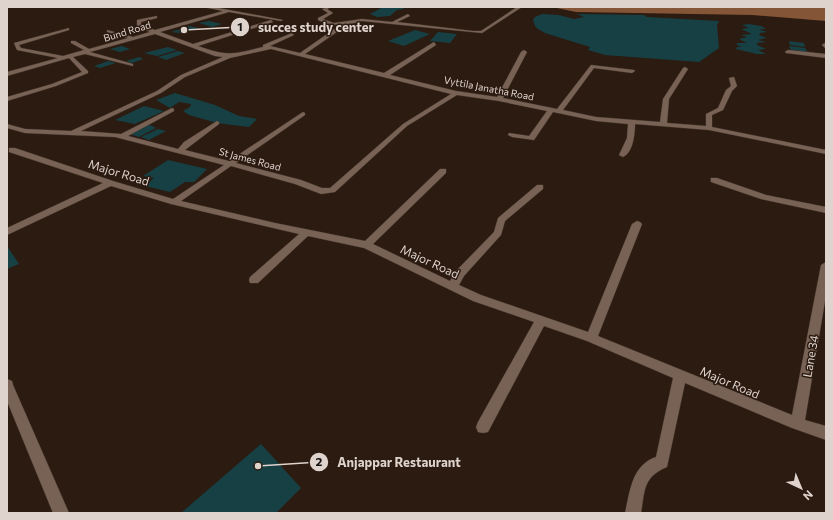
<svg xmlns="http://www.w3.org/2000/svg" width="833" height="520" font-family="Commissioner,sans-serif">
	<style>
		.water { fill: #845537 }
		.building { fill: #164044 }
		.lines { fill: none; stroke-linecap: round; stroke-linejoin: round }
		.minor-casing { stroke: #44352b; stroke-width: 1 }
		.minor { fill: #786255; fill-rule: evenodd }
		.labels { text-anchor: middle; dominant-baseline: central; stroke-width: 3; stroke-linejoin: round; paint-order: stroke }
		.far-street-label { font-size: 10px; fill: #dfd3cd; stroke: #2b1b11 }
		.street-label { font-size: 12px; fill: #dfd3cd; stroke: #2b1b11 }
		.leader { fill: none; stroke: #dfd3cd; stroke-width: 1.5 }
		.callout-dot { fill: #dfd3cd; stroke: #2b1b11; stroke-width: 1.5 }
		.mark-label { font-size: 12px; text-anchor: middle; font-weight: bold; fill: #111 }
		.callout-label { font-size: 13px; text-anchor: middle; font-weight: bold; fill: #dfd3cd; stroke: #2b1b11; stroke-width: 3; stroke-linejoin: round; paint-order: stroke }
	</style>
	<rect width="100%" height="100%" fill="#2b1b11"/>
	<!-- water -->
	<path class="water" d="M552 7H826V21L752 15 576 12Z"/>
	<!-- building -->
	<path class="building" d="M383 7H401L404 9 397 10 390 16 377 17 370 14Z
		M542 14 559 15 574 19 584 17 577 14 644 15 647 17 719 21 717 25 719 48 699 62 605 55 588 50 590 47 545 33 538 29 535 26 533 20 535 17Z
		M209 21 222 24 212 27 199 23Z
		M749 24 761 26 766 29H759L767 32 760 33 759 35 767 38 758 40 766 42 757 43V45L766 49 758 50 766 54H757L736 49 737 47H742L737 45V43H747L739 39 747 37 741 35 752 34 741 29 749 28 742 25Z
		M190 26 198 28 180 33 171 32Z
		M415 30 430 34 404 46 388 41Z
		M438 32 457 34 450 43 430 41Z
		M789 41 804 43 805 47 790 45Z
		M122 46 130 49 120 52 110 49Z
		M789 46 805 48 808 52 791 50Z
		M168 47 177 50 157 56 144 53Z
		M178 51 185 53 166 60 158 57Z
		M139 57 143 59 132 63 126 61Z
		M108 61 116 63 100 68 94 66Z
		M175 93 215 105 239 116 257 119 249 127 217 123 189 115 183 111 190 107 191 104 179 102 170 108 156 100Z
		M144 106 164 111 135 124 115 120Z
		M148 124 156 128 139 137 130 134Z
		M158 129 166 131 149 140 141 137Z
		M168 160 207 169 194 182H185L170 192 145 186 154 178 143 176Z
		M7 246 19 264 7 269Z
		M261 444 301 488 276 513H181Z"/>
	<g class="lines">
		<defs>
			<path id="minor" d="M203 7H213L283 20 281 21 229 12 160 32 193 44 271 20 273 22 198 46C228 57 233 54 263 47V45L292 33 294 35 270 46 300 53 340 25 327 24 318 20V18L328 13 322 9 331 7 327 9 333 13 323 19 334 23 362 19 392 22 408 14 410 16 397 22 473 31H481L517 7H522L482 33 362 21 347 25 305 54 384 73 434 42 436 45 390 75 456 91 497 97 521 52 524 50 527 52 503 98 557 109 591 65 634 70 635 71 632 73 594 68 563 110 596 117 660 122 663 99 683 68 685 67 688 69 669 99 667 123 706 126V114L718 108 726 90 731 86 729 78 734 77 737 86 732 91 723 110 712 115V127L826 150V154L709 130 635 124C635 134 633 153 623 157L619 155 627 138 628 124 596 121 553 112 534 140 512 137 508 135 509 133 529 136 547 111 499 101 457 95 407 126 335 192 321 194 295 184 231 166 181 201 275 223 365 241 440 169H446V173L373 244 450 281 455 272 494 232 498 218 537 185H543V189L505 221 501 235 464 276 459 285 481 295 588 332 632 224 637 221 640 222 642 224 598 336 792 415 821 265 826 262V295L805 420 826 426V440L792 428 685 383 667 467C643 477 645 490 641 513H625C630 491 632 465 656 457L673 378 587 341 544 326 488 432 483 433 478 432 476 427 478 422 534 322 473 301 364 248 308 236 258 283H250L249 280 250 277 299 234 171 204 111 186 7 235V228L103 183 9 152V148H15L113 181 173 199 224 165 115 137 25 133 7 128V124L25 129 71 131 157 91 181 75 223 57 215 56 155 34 90 52 133 64V66L85 54 73 57 88 71V73L56 86 7 101V97L52 84 82 72 69 58 7 76V72L58 58 17 50 14 43 69 28V30L19 45 21 48 63 56 84 50 71 43V41H75L89 49 128 38 107 32V30L133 37 150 32 137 27V20L157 16V18L141 22V25L155 30 223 11ZM271 49 451 94 403 124 330 188H322L301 180 236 163 305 115V113L303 112 229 161 185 150 219 124V122L217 121 184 142 178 149 128 136 174 111V109L172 108 121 134 81 131 161 93 185 77 230 58Z
				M825 43 826 44V49L822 45Z
				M788 50 826 54V58L786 53 785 52Z
				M711 178H717L766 195 826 207V213L761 199 711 182Z
				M7 379 12 381 13 385 69 513H53L7 401Z"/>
		</defs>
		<!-- minor casing -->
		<use href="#minor" class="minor-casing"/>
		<!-- minor -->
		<use href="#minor" class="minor"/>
	</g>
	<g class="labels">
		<!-- far-street labels -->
		<g class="far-street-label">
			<text transform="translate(127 31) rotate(-17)">Bund Road</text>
			<text transform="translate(489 88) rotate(11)">Vyttila Janatha Road</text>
			<text transform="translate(250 159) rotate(15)">St James Road</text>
		</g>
		<!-- street labels -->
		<g class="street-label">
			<text transform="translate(119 172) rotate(17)">Major Road</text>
			<text transform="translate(430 261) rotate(25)">Major Road</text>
			<text transform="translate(810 356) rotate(-80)">Lane 34</text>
			<text transform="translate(730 382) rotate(23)">Major Road</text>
		</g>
	</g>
	<!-- callouts -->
	<path class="leader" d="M184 30L240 27M258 466L319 462"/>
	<g class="callout-dot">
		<circle cx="184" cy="30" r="4"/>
		<circle cx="258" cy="466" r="4"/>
		<circle cx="240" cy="27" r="10"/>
		<circle cx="319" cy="462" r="10"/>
	</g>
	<g class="mark-label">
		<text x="240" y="31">1</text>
		<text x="319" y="466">2</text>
	</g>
	<g class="callout-label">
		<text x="316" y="32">succes study center</text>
		<text x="399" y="467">Anjappar Restaurant</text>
	</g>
	<!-- border -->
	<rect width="833" height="520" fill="none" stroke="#dfd3cd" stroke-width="16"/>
	<!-- north arrow -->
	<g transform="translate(801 488) rotate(136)" stroke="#2b1b11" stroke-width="3" paint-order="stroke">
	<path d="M0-3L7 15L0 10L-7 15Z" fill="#dfd3cd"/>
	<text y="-6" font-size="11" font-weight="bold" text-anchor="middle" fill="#dfd3cd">N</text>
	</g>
</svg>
